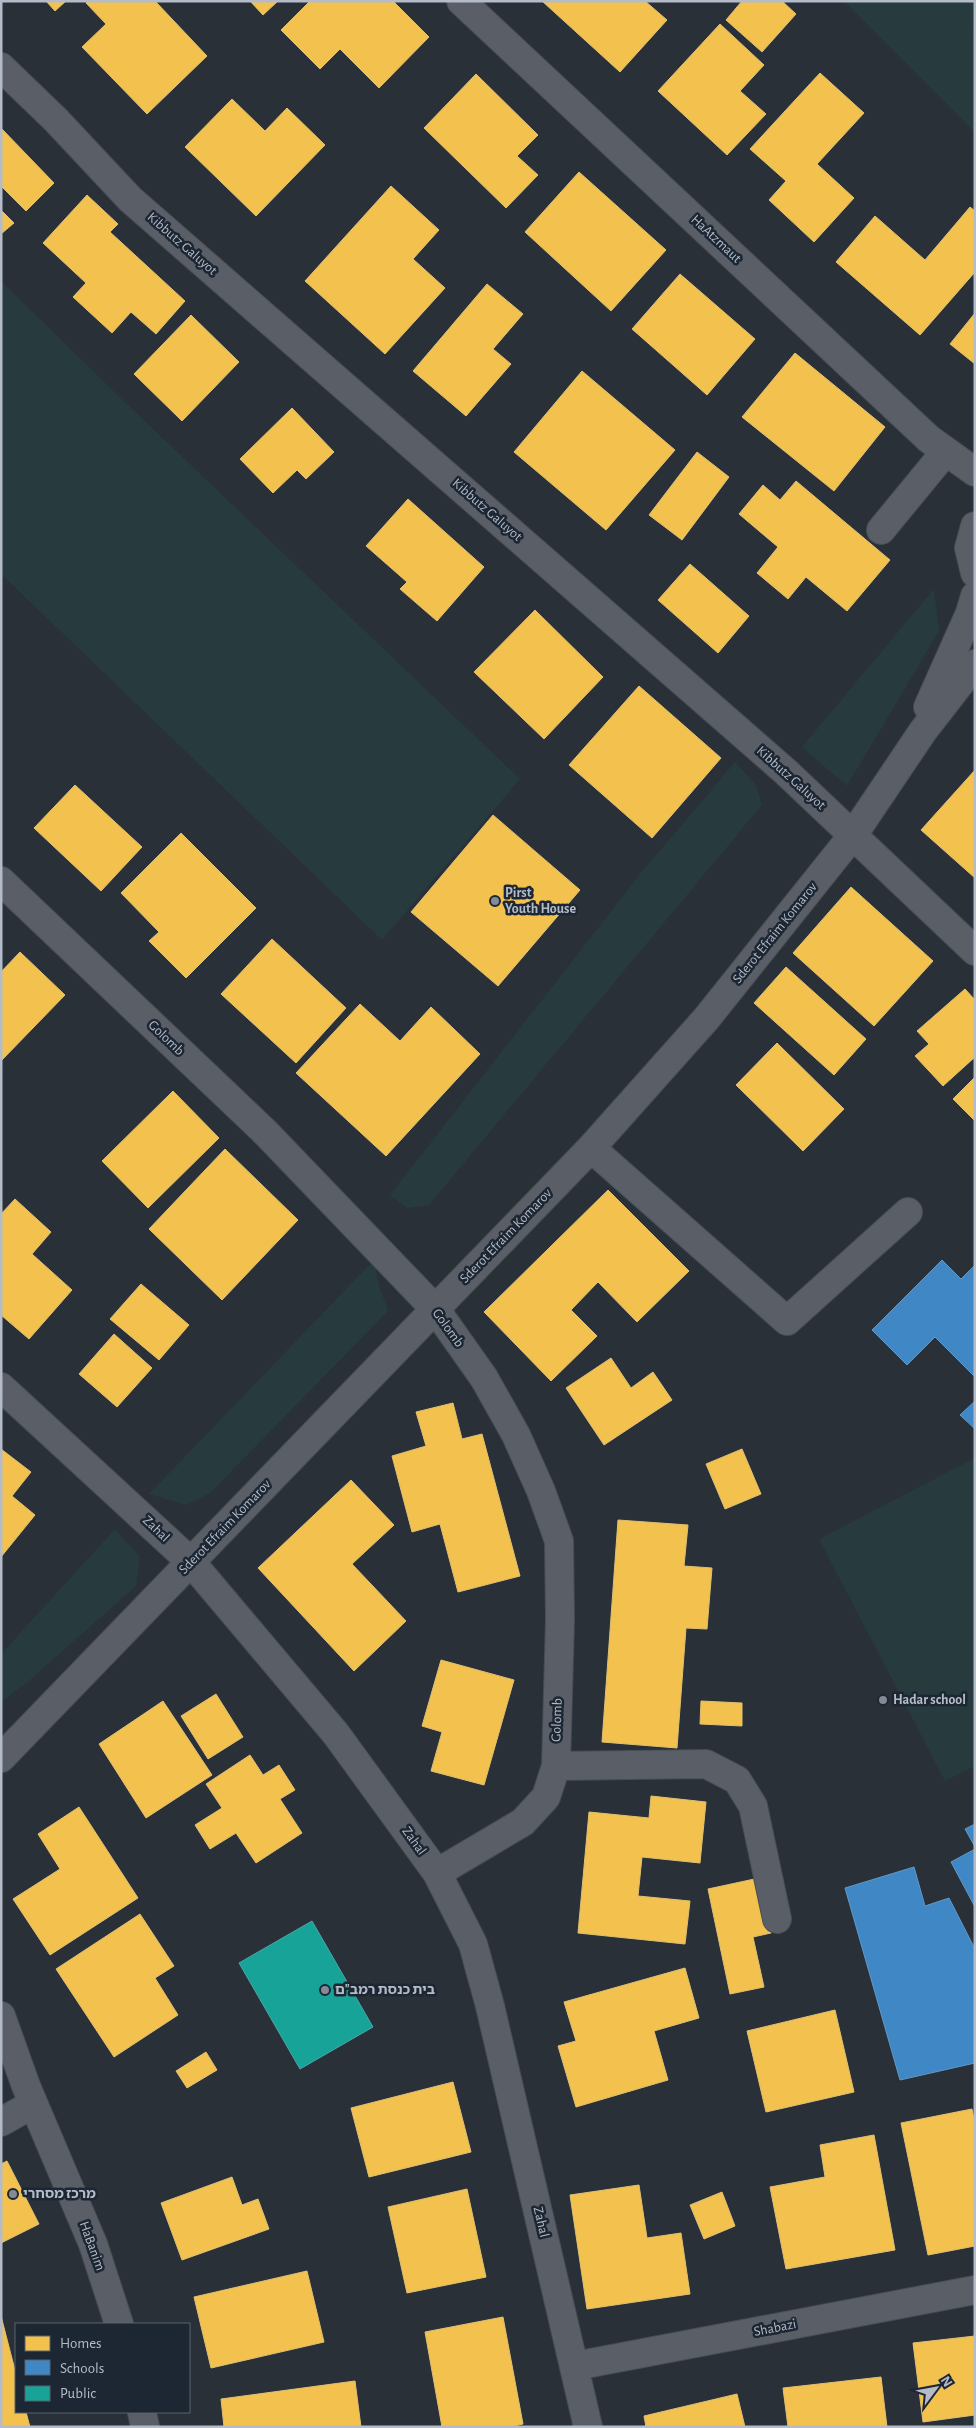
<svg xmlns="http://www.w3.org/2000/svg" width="976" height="2428" font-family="'Alegreya Sans','Noto Sans Hebrew',sans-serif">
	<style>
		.green { fill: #273a3e }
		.homes { fill: #f2c14e; stroke: #dfc073 }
		.schools { fill: #3f88c5; stroke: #6298c6 }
		.public { fill: #17a398; stroke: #46aaa7 }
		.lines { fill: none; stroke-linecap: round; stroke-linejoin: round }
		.minor-casing { stroke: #484c53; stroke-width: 30 }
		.minor { stroke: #5a5e66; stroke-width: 28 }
		.poi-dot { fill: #848b96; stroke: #1d2633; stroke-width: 2 }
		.labels { text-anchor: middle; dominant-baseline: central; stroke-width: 5; stroke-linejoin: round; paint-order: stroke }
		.street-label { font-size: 14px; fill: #b4bcc9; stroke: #1d2633 }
		.poi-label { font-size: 14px; font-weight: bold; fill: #b4bcc9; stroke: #1d2633; text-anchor: start }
	</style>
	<rect width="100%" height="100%" fill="#2a3038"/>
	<!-- green -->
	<path class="green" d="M844 1H973L975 132Z
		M1 281 129 406 520 779 382 940 1 574Z
		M934 589 939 631 847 786 802 747Z
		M735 762 756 785 762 805 429 1205 407 1208 390 1195 640 874Z
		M374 1260 379 1285 388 1311 210 1493 186 1505 149 1494Z
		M975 1458V1766L945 1781 819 1539Z
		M115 1529 140 1557 136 1586 31 1679 1 1702V1654Z"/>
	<!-- homes -->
	<path class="homes" d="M46 1H66L55 11Z
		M88 1H155L207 56 147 114 82 47 106 24 86 3Z
		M250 1H278L263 15Z
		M310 1H393L429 37 379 88 340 49 320 69 281 30Z
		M542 1H645L667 20 620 72Z
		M742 1H782L796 14 762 52 726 20Z
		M720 24 764 65 740 91 766 114 727 155 658 91Z
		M820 73 864 113 817 164 854 198 814 242 769 200 786 181 750 149Z
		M476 74 538 135 517 156 538 175 506 208 424 128Z
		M232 99 265 131 287 108 325 145 256 216 185 147Z
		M1 128 54 183 26 211 1 186Z
		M579 172 666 250 611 311 525 232Z
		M391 186 439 230 413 259 445 288 385 354 305 281Z
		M87 195 118 224 110 232 185 301 156 334 131 312 112 333 73 297 86 283 43 243Z
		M970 207 975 211V272L920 335 836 262 875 216 925 260Z
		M1 210 14 223 1 234Z
		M680 274 755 339 707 395 632 329Z
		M487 284 523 314 493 349 511 364 466 416 413 371Z
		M975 313V364L950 344Z
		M191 315 239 362 182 421 134 374Z
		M795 353 885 427 834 491 742 417Z
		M582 371 675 450 606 530 514 452Z
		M292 408 334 452 306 479 297 470 273 493 240 459Z
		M697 452 729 477 682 540 649 515Z
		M796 481 890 560 847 611 806 577 788 599 757 573 778 547 739 514 763 485 780 500Z
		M408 499 484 567 437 621 400 589 407 582 366 546Z
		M690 564 749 616 718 653 658 600Z
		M535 610 603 677 544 739 474 672Z
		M639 686 721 758 652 838 569 765Z
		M975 770V878L921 830Z
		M75 785 142 847 101 891 34 828Z
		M493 815 580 890 498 986 411 912Z
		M181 833 256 908 186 978 149 941 159 932 121 893Z
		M851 887 933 961 874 1026 793 953Z
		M272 939 346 1008 296 1063 221 994Z
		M20 952 65 995 1 1061V972Z
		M786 967 866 1039 834 1075 754 1003Z
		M965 989 975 1000V1057L943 1086 915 1056 929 1044 917 1031Z
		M360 1004 400 1041 431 1007 480 1054 386 1156 296 1073Z
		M777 1043 844 1109 803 1151 736 1085Z
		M975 1077V1121L953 1099Z
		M173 1091 219 1138 148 1208 102 1161Z
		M225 1149 298 1220 222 1300 149 1229Z
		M608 1190 689 1271 637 1322 598 1282 571 1310 597 1336 551 1381 484 1312Z
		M15 1199 51 1232 32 1254 72 1290 29 1339 1 1315V1214Z
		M141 1284 189 1325 159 1360 110 1319Z
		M114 1334 152 1368 117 1407 79 1374Z
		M611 1358 631 1388 653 1372 672 1400 604 1445 566 1388Z
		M453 1403 462 1439 482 1434 520 1576 458 1592 440 1524 412 1532 392 1456 426 1446 416 1412Z
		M1 1449 31 1472 12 1496 35 1515 1 1557Z
		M742 1449 761 1494 725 1509 706 1464Z
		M351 1480 394 1525 352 1564 406 1621 354 1671 258 1568Z
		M618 1520 688 1525 684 1566 712 1568 707 1629 686 1628 677 1748 602 1742Z
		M441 1660 514 1680 484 1785 431 1771 442 1732 422 1726Z
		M216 1694 243 1737 208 1759 181 1716Z
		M163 1701 212 1775 146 1818 99 1744Z
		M701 1701 742 1703V1726L700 1724Z
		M250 1755 263 1775 279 1765 295 1790 280 1799 302 1833 256 1863 236 1833 210 1849 195 1825 222 1808 206 1784Z
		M651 1796 706 1802 700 1863 642 1857 638 1896 690 1901 685 1944 578 1933 589 1812 649 1818Z
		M79 1807 138 1898 50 1955 13 1899 60 1869 38 1834Z
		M759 1878 771 1933 753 1937 764 1987 730 1994 708 1889Z
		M140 1914 174 1966 155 1978 178 2015 114 2057 56 1969Z
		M685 1968 699 2018 654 2031 668 2080 576 2107 558 2046 576 2041 564 2002Z
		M835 2010 854 2092 766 2112 747 2031Z
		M206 2052 217 2070 187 2088 176 2071Z
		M453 2082 471 2152 369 2177 351 2108Z
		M972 2109 975 2124V2246L928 2255 901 2123Z
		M874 2135 895 2250 786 2269 770 2187 825 2177 820 2145Z
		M7 2161 39 2224 1 2243V2164Z
		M232 2177 242 2205 258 2199 269 2229 182 2260 161 2203Z
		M639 2185 647 2238 681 2233 690 2294 587 2309 570 2195Z
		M467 2189 486 2277 407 2293 388 2207Z
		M722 2192 735 2226 704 2239 690 2205Z
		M307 2271 324 2342 211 2368 194 2297Z
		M1 2316 16 2374V2412H26L30 2427H1Z
		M503 2317 523 2424 510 2427H442L425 2332Z
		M975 2336V2415L923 2422 913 2343Z
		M881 2377 887 2427H788L783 2388Z
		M355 2381 361 2427H224L221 2399Z
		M737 2394 745 2427H646L644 2416Z"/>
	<!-- schools -->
	<path class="schools" d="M942 1260 961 1279 975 1265V1377L935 1337 907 1365 872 1330Z
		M975 1401V1429L960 1415Z
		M975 1824V1847L965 1829Z
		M975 1849V1907L951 1862Z
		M914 1867 925 1906 949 1898 975 1949V2063L900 2080 845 1888Z"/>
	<!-- public -->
	<path class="public" d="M312 1921 373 2027 300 2069 239 1963Z"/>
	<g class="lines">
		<defs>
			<path id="minor" d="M461 1 929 439 975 472
				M1 67 56 120 130 199 786 772 975 951
				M975 526 969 548 975 573
				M881 530 946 451
				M928 707 970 613 975 596
				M1 881 264 1131 436 1310 484 1378 516 1435 541 1491 559 1541 560 1619 556 1766 546 1797 523 1822 437 1873
				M591 1148 787 1321 908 1212
				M1 1387 191 1562 336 1734 437 1873 473 1944 490 2006 588 2427
				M1 1758 591 1148 706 1019 853 835 923 731 975 664
				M556 1766 706 1764 737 1780 753 1806 777 1919
				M1 2016 26 2086 93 2244 119 2324
				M1 2122 33 2104
				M575 2366 975 2290
				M142 2412 145 2427"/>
		</defs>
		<!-- minor casing -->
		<use href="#minor" class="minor-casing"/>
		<!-- minor -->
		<use href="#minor" class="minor"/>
	</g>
	<!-- markers -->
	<g class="poi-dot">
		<circle cx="495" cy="901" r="5"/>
		<circle cx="883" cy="1700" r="5"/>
		<circle cx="325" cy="1990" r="5"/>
		<circle cx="13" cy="2194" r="5"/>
	</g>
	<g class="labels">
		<!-- street labels -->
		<g class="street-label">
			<text transform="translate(716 239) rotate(43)">HaAtzmaut</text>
			<text transform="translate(182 244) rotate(41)">Kibbutz Galuyot</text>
			<text transform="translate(487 510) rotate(41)">Kibbutz Galuyot</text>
			<text transform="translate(791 778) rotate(42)">Kibbutz Galuyot</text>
			<text transform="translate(775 933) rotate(-51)">Sderot Efraim Komarov</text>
			<text transform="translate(166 1038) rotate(44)">Golomb</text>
			<text transform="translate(506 1236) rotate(-46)">Sderot Efraim Komarov</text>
			<text transform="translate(448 1328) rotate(54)">Golomb</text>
			<text transform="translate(225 1527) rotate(-46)">Sderot Efraim Komarov</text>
			<text transform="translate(156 1529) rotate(43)">Zahal</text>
			<text transform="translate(557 1720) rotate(-88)">Golomb</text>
			<text transform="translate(414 1841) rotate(54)">Zahal</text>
			<text transform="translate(541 2222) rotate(77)">Zahal</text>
			<text transform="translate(92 2246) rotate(70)">HaBanim</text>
			<text transform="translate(775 2328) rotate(-11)">Shabazi</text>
		</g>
		<!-- poi labels -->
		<g class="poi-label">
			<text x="505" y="893">Pirst<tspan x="505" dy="16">Youth House</tspan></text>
			<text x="893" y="1700">Hadar school</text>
			<text x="335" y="1990">בית כנסת רמב"ם</text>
			<text x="23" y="2194">מרכז מסחרי</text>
		</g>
	</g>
	<!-- border -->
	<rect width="976" height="2428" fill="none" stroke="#b4bcc9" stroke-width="5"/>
	<!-- legend -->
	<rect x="15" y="2323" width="175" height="90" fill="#1d2633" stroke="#59626f"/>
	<rect x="25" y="2336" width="25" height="15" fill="#f2c14e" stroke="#59626f"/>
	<text x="60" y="2348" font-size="15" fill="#b4bcc9">Homes</text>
	<rect x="25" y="2360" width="25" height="15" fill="#3f88c5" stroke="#59626f"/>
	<text x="60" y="2373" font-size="15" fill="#b4bcc9">Schools</text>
	<rect x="25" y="2386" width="25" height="15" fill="#17a398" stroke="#59626f"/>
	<text x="60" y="2398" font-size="15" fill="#b4bcc9">Public</text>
	<!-- north arrow -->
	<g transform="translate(936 2388) rotate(58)" stroke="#1d2633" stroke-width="4" paint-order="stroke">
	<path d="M0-4L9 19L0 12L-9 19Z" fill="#b4bcc9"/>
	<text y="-8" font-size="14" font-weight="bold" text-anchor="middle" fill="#b4bcc9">N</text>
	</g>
</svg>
